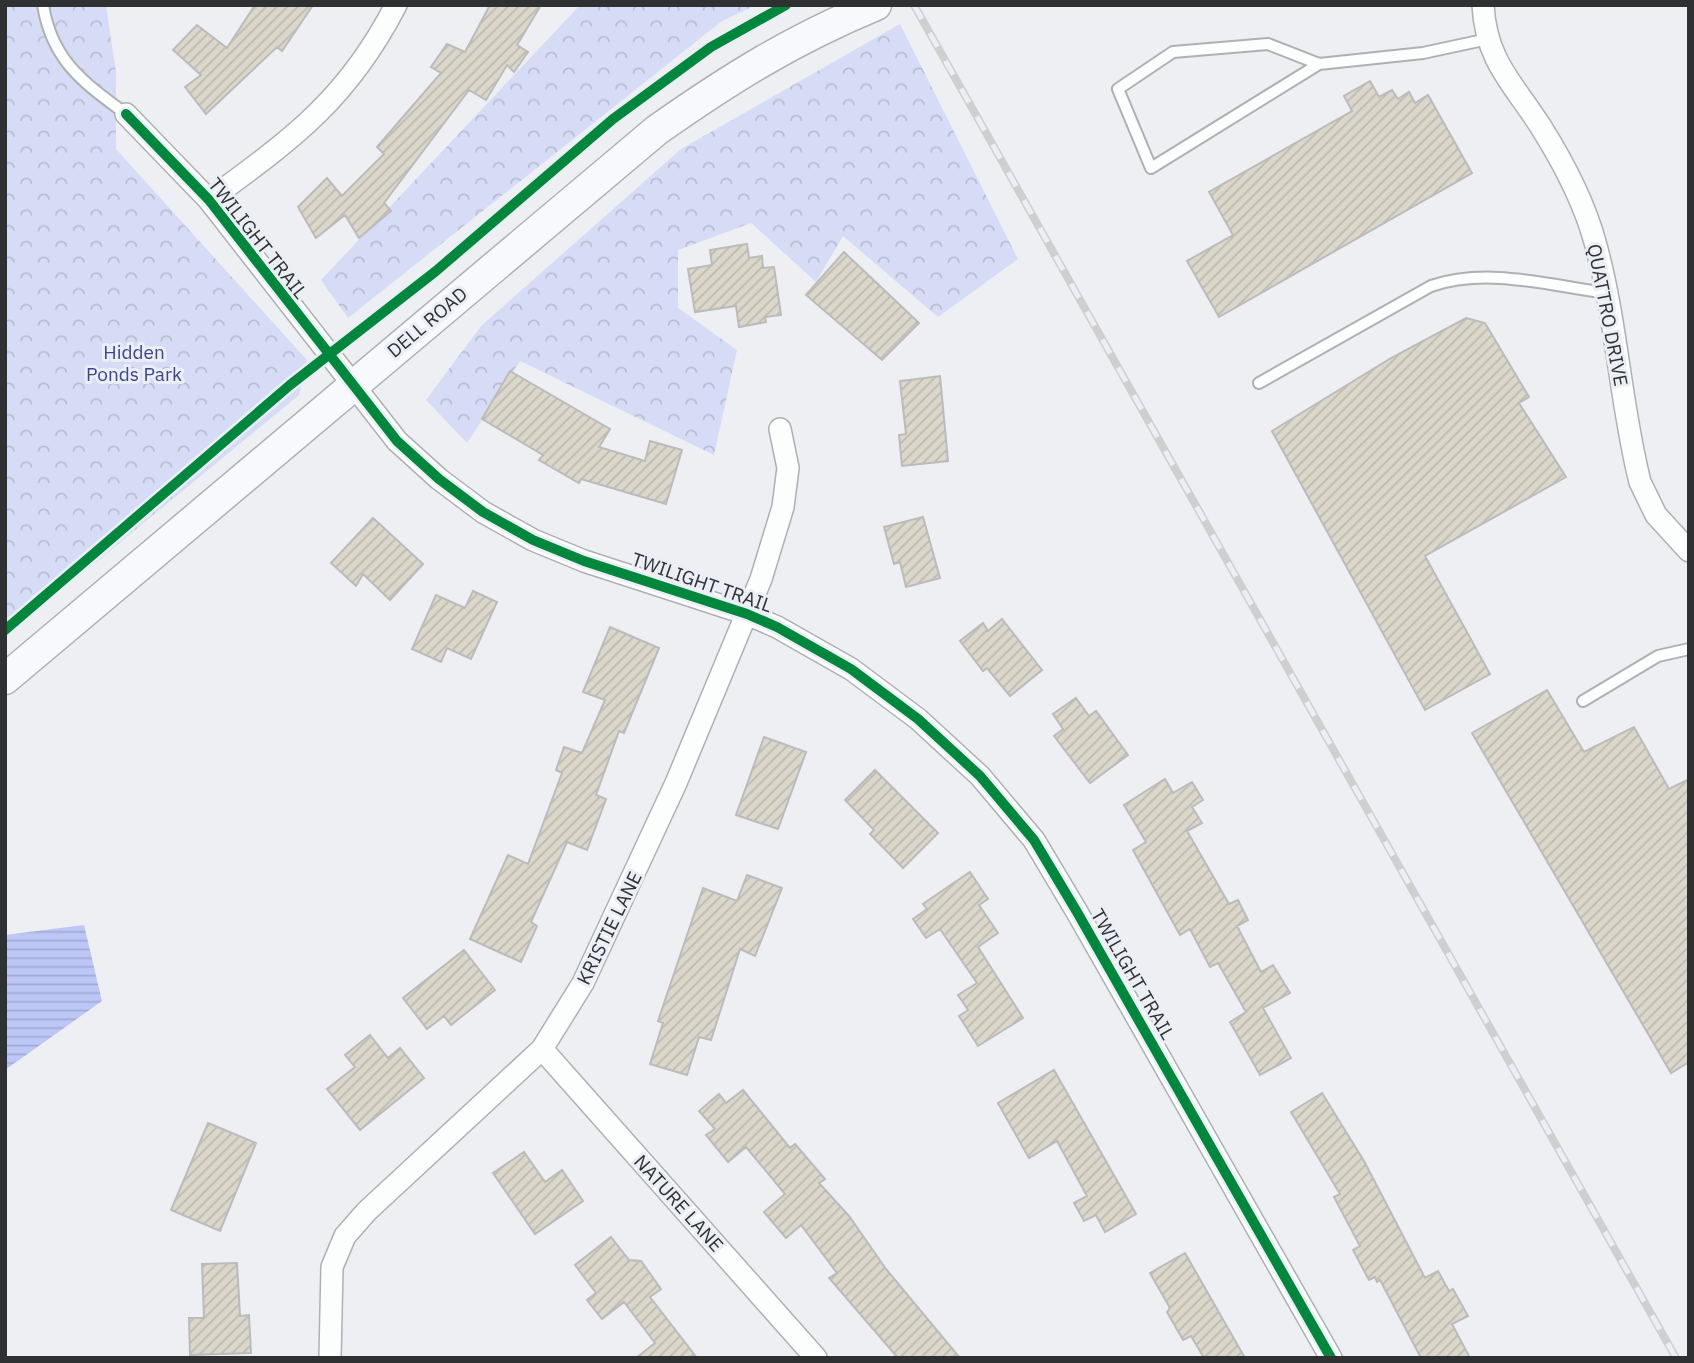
<svg xmlns="http://www.w3.org/2000/svg" width="1694" height="1363" font-family="'IBM Plex Sans',sans-serif">
	<style>
		.forest { fill: url(#forest-crowns) }
		.water { fill: url(#water-rules) }
		.building { fill: url(#building-hatch); stroke: #bbb; stroke-width: 2 }
		.lines { fill: none; stroke-linecap: round; stroke-linejoin: round }
		.lane-casing { stroke: #afb0b3; stroke-width: 14 }
		.street-casing { stroke: #afb0b3; stroke-width: 24 }
		.secondary-casing { stroke: #afb0b3; stroke-width: 33 }
		.lane { stroke: #fcfdfd; stroke-width: 10 }
		.street { stroke: #fcfdfd; stroke-width: 21 }
		.secondary { stroke: #f8f9fc; stroke-width: 30 }
		.rail-casing { stroke: #cfcfcf; stroke-width: 8 }
		.rail { stroke: #eceef5; stroke-width: 5; stroke-dasharray: 16; stroke-linecap: butt }
		.cycleway-casing { stroke: #eceef5; stroke-width: 15 }
		.cycleway { stroke: #00873e; stroke-width: 10 }
		.labels { text-anchor: middle; dominant-baseline: central; stroke-width: 6; stroke-linejoin: round; paint-order: stroke }
		.street-label { font-size: 19px; fill: #2f3032; stroke: #eceef5 }
		.park-label { font-size: 19px; fill: #3b4591; stroke: #eceef5 }
	</style>
	<defs>
		<pattern id="forest-crowns" width="20" height="18" patternUnits="userSpaceOnUse" patternTransform="scale(1.75)"><rect width="20" height="18" fill="#d6dcf5"/><path d="M2 6a3 3 0 1 1 6 0M12 15a3 3 0 1 1 6 0" fill="none" stroke="#b8bdd2"/></pattern>
		<pattern id="water-rules" width="6" height="5" patternUnits="userSpaceOnUse" patternTransform="scale(1.75)"><rect width="6" height="5" fill="#bcc7f6"/><path d="M0 2.5h6" fill="none" stroke="#a2abd3"/></pattern>
		<pattern id="building-hatch" width="6" height="6" patternUnits="userSpaceOnUse" patternTransform="scale(1.75)"><rect width="6" height="6" fill="#dcd7cb"/><path d="M-1 1l2-2M0 6l6-6M5 7l2-2" fill="none" stroke="#bdb9af"/></pattern>
	</defs>
	<rect width="100%" height="100%" fill="#eeeff3"/>
	<!-- forest -->
	<path class="forest" d="M5 5H106L116 72V149L307 360 299 395 5 637Z
		M580 5H756L722 21 348 318 321 280Z
		M900 24 1018 259 938 317 843 236 816 282 751 223 678 250V308L737 350 714 455 520 361 467 443 426 400 481 326 681 149Z"/>
	<!-- water -->
	<path class="water" d="M84 925 102 1001 5 1070V935Z"/>
	<!-- building -->
	<path class="building" d="M255 5H313L282 51 277 47 206 114 185 87 201 75 173 50 197 25 227 48Z
		M490 5H541L517 45 528 52 514 72 507 65 486 100 469 90 384 203 391 211 359 238 345 215 316 238 298 207 327 178 342 196 384 154 377 147 441 73 431 67 447 44 465 52Z
		M1370 81 1379 97 1392 90 1398 99 1409 92 1415 103 1428 95 1472 173 1219 317 1187 261 1233 235 1209 192 1352 111 1344 96Z
		M747 244 749 258 762 256 763 268 774 267 781 315 765 317 766 322 739 327 736 306 695 312 688 269 712 265 710 250Z
		M844 252 919 323 882 360 806 295Z
		M1466 318 1485 323 1529 397 1519 403 1566 477 1425 556 1490 674 1425 710 1272 431 1391 358Z
		M510 371 610 429 599 447 645 461 650 441 682 450 666 504 581 479 579 483 539 460 543 455 482 419Z
		M940 376 948 461 902 466 899 435 906 434 900 381Z
		M923 517 940 578 906 587 900 562 894 564 884 527Z
		M373 518 423 564 390 600 363 574 356 586 331 563Z
		M473 591 497 602 471 659 447 648 441 662 412 649 436 595 465 608Z
		M1002 619 1042 670 1010 696 987 668 983 671 960 641 983 623 988 631Z
		M610 627 659 648 624 733 619 731 596 795 606 799 587 850 567 842 531 922 537 926 521 962 470 939 508 855 528 864 562 773 556 770 564 747 582 753 605 700 583 692Z
		M1547 690 1584 752 1634 727 1669 789 1689 779V1062L1671 1073 1472 733Z
		M1076 698 1089 716 1096 711 1128 755 1090 783 1054 736 1063 729 1053 714Z
		M764 737 806 752 778 829 736 815Z
		M875 770 938 833 903 868 870 834 874 830 845 800Z
		M1165 779 1173 793 1192 782 1203 800 1192 807 1202 823 1187 831 1229 904 1238 900 1248 920 1237 926 1261 972 1273 965 1290 993 1263 1008 1291 1058 1260 1075 1230 1022 1246 1012 1218 963 1210 967 1190 929 1180 935 1133 850 1146 842 1124 805Z
		M970 872 988 899 979 905 998 933 978 947 1023 1018 978 1046 959 1016 968 1010 958 995 977 983 940 929 926 938 913 919 927 909 923 904Z
		M747 875 782 888 755 956 740 949 711 1040 699 1037 687 1075 650 1064 663 1023 658 1021 703 888 737 901Z
		M464 950 495 990 451 1025 444 1016 427 1029 403 998Z
		M370 1035 388 1058 400 1048 424 1078 360 1130 327 1089 355 1067 345 1055Z
		M1054 1070 1136 1214 1105 1232 1096 1215 1084 1221 1074 1203 1087 1196 1057 1141 1029 1158 998 1103Z
		M743 1090 790 1148 795 1144 825 1179 819 1183 849 1216 886 1269 960 1358H898L829 1278 837 1273 801 1225 786 1238 764 1212 785 1194 746 1147 728 1162 706 1135 715 1129 699 1111 719 1094 726 1103Z
		M1322 1093 1364 1161 1425 1278 1438 1271 1449 1291 1453 1289 1468 1316 1452 1324 1470 1358H1421L1380 1280 1377 1282 1375 1277 1369 1280 1353 1250 1360 1246 1334 1197 1340 1194 1291 1112Z
		M208 1123 256 1143 220 1231 171 1210Z
		M524 1152 545 1182 562 1170 583 1201 535 1234 493 1173Z
		M611 1237 629 1260 641 1261 661 1289 650 1297 697 1358H636L655 1343 624 1302 602 1319 587 1300 596 1293 575 1265Z
		M1185 1253 1245 1358H1204L1191 1336 1183 1340 1167 1312 1170 1308 1150 1273Z
		M237 1263 240 1316 249 1315 251 1353 190 1355 189 1318H204L202 1264Z"/>
	<g class="lines">
		<defs>
			<path id="lane" d="M43 5C52 61 84 83 126 114
				M1319 64 1268 44 1173 52 1118 89 1151 168 1319 64 1423 53 1488 39
				M1259 383 1431 286C1487 267 1548 285 1606 293
				M1583 701 1658 656 1689 649"/>
			<path id="street" d="M1483 5C1486 61 1513 83 1541 127 1563 162 1584 202 1595 242 1617 320 1620 403 1640 482L1656 515 1689 551
				M126 114 209 200 397 441 439 479 483 512 533 540 584 561 747 614 777 627 851 669 918 719 980 776 1034 840 1077 912 1331 1358
				M209 200C292 139 347 100 396 5
				M542 1049 816 1358
				M330 1358 332 1267 345 1236 367 1211 542 1049 583 983 676 783 761 579 783 507 788 468 780 429"/>
			<path id="secondary" d="M5 679 657 130C731 78 792 40 876 5"/>
		</defs>
		<!-- lane casing -->
		<use href="#lane" class="lane-casing"/>
		<!-- street casing -->
		<use href="#street" class="street-casing"/>
		<!-- secondary casing -->
		<use href="#secondary" class="secondary-casing"/>
		<!-- lane -->
		<use href="#lane" class="lane"/>
		<!-- street -->
		<use href="#street" class="street"/>
		<!-- secondary -->
		<use href="#secondary" class="secondary"/>
		<defs>
			<path id="rail" d="M914 5 1676 1358"/>
		</defs>
		<!-- rail casing -->
		<use href="#rail" class="rail-casing"/>
		<!-- rail -->
		<use href="#rail" class="rail"/>
		<defs>
			<path id="cycleway" d="M126 114 209 200 397 441 439 479 483 512 533 540 584 561 747 614 777 627 851 669 918 719 980 776 1034 840 1077 912 1331 1358
				M5 630 290 385 436 271 613 119 711 47 786 5"/>
		</defs>
		<!-- cycleway casing -->
		<use href="#cycleway" class="cycleway-casing"/>
		<!-- cycleway -->
		<use href="#cycleway" class="cycleway"/>
	</g>
	<g class="labels">
		<!-- street labels -->
		<g class="street-label">
			<text transform="translate(258 238) rotate(52)">TWILIGHT TRAIL</text>
			<text transform="translate(1608 315) rotate(79)">QUATTRO DRIVE</text>
			<text transform="translate(427 322) rotate(-40)">DELL ROAD</text>
			<text transform="translate(702 582) rotate(19)">TWILIGHT TRAIL</text>
			<text transform="translate(609 928) rotate(-64)">KRISTIE LANE</text>
			<text transform="translate(1133 974) rotate(60)">TWILIGHT TRAIL</text>
			<text transform="translate(679 1203) rotate(48)">NATURE LANE</text>
		</g>
		<!-- park labels -->
		<g class="park-label">
			<text x="134" y="352">Hidden<tspan x="134" dy="22">Ponds Park</tspan></text>
		</g>
	</g>
	<!-- border -->
	<rect width="1694" height="1363" fill="none" stroke="#2f3032" stroke-width="14"/>
</svg>
